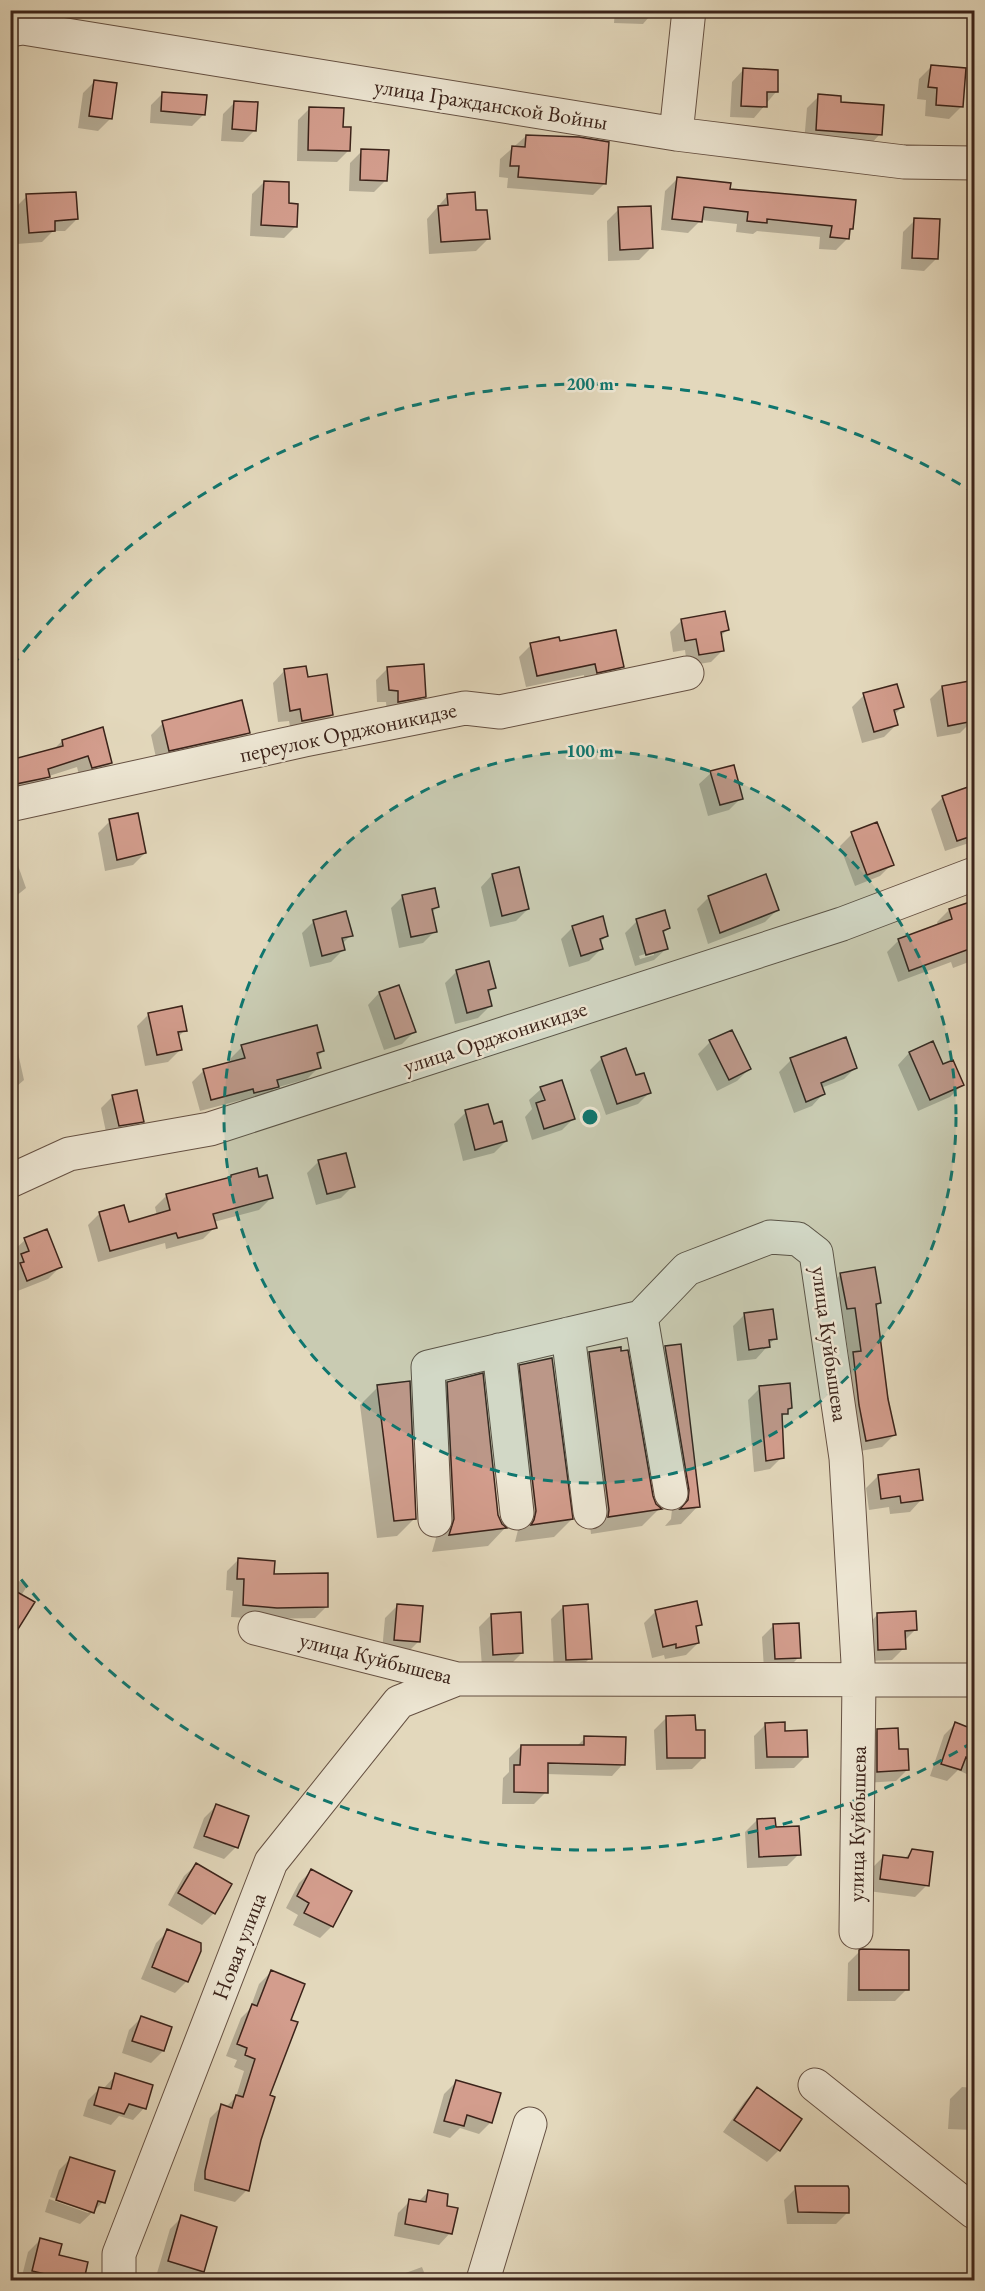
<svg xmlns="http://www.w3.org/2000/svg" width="985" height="2291" font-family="'EB Garamond',serif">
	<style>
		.shadow { fill: #0003; fill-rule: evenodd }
		.building { fill: #d39d8d; stroke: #3b231a; stroke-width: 1.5 }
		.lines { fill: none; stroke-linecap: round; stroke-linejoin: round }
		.minor-casing { stroke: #655042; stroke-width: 35 }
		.minor { stroke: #ede6d3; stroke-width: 33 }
		.ring { fill: none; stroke: #0f766e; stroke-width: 3; stroke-dasharray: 10 8 }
		.labels { text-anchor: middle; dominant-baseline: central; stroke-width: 5; stroke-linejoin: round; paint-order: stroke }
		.street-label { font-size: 22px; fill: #3b231a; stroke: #ede6d3 }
		.centre { fill: #0f766e; stroke: #ede6d3; stroke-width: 3 }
		.ring-label { font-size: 18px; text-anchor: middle; font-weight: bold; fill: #0f766e; stroke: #ede6d3; stroke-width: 5; stroke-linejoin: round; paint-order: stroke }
	</style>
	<rect width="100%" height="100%" fill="#e3d8bc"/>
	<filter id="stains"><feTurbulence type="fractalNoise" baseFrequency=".00333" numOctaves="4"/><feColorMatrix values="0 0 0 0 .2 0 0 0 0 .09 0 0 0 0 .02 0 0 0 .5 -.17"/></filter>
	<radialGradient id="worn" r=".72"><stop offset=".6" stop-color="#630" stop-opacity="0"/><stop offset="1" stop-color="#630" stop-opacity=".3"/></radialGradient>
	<!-- shadow -->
	<path class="shadow" d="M615 10H655L643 24 614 23Z
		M931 67 961 107 949 119 925 116 926 100 917 99 919 79Z
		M743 70 776 92 754 118 730 117 732 82Z
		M95 81 110 119 98 131 78 128 83 93Z
		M163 93 204 114 192 126 150 123 151 105Z
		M819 96 839 103 880 134 869 146 804 142 807 108Z
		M235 102 255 130 243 142 221 141 223 114Z
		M310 108 342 129 349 150 337 162 297 161 298 120Z
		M526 136 605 183 593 195 507 188 508 178 499 177 500 159Z
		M362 151 386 180 374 192 349 191 350 163Z
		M677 179 728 190 852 228 848 232V238L836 250 819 249 820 237 757 231 753 234 736 232 737 224 701 220 688 233 661 230 665 191Z
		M264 182 287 204 296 226 284 238 250 236 252 194Z
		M448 195 475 212 488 239 476 251 429 254 427 219Z
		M27 196 77 219 65 231H53L42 242 17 244 15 208Z
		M619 209 651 248 639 260 608 261 607 221Z
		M915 220 936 259 924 271 901 269 903 232Z
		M682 620 727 630 720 637 723 650 711 662 687 666 685 650 673 652 670 632Z
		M531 645 622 667 610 678 585 684 584 675 526 687 519 657Z
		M388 668 424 696 412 708 387 713 386 702H377L376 680Z
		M284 671 307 678 332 715 320 727 291 732 289 721 278 722 273 683Z
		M974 684V703L970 708 972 721 960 733 937 737 930 699 942 687Z
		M864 695 902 707 894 715 896 725 884 737 862 743 852 707Z
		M163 723 248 733 236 744 157 762 151 735Z
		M62 741 111 763 99 775 80 779 77 767 49 776 36 788 10 794 11 762 53 750Z
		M711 773 741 798 729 810 708 816 699 784Z
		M943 797 974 811V838L969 843 945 851 931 809Z
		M110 821 145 853 133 865 105 871 98 833Z
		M876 824 892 864 880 876 855 886 840 846 852 834Z
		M10 843 26 888 10 901Z
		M492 875 528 909 516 921 490 927 481 887Z
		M403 896 438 907 431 913 435 931 423 943 399 948 391 908Z
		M709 897 777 910 765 922 708 944 697 909Z
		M969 903 974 918V960L953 968 951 962 898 982 887 952 899 940 938 925 937 922 949 910Z
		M314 921 351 935 342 944 343 950 331 962 310 967 302 933Z
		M637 921 669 928 662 934 666 949 654 960 635 966 625 933ZM654 951V955L640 959 639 956Z
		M573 927 607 936 599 943 601 949 589 961 569 967 561 939Z
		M457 971 494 987 487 995 490 1006 478 1018 455 1024 445 983Z
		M379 993 414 1032 402 1044 384 1050 368 1005Z
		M149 1014 185 1030 178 1037 180 1050 168 1062 145 1066 137 1026Z
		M710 1042 749 1069 737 1081 717 1091 698 1054Z
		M242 1047 323 1051 317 1057 319 1067 307 1079 275 1088 265 1098 242 1104 241 1100 200 1111 192 1082 204 1070 231 1063 230 1059Z
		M18 1053 24 1080 10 1092V1055Z
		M909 1053 943 1066 962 1085 950 1097 918 1111 898 1065Z
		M602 1058 635 1077 650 1092 638 1104 606 1115 590 1070Z
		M791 1060 856 1067 844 1079 821 1088 823 1094 812 1106 794 1113 779 1072Z
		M541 1089 574 1118 562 1130 532 1140 525 1117 532 1109 529 1100Z
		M113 1096 142 1121 130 1133 107 1137 101 1108Z
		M466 1112 493 1125 506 1141 494 1153 463 1161 454 1124Z
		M319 1161 353 1186 341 1198 316 1205 307 1173Z
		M232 1176 258 1179 271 1198 259 1210 214 1222 215 1227 203 1239 166 1249 165 1243 98 1262 88 1225 100 1213 128 1224 157 1216 155 1207 167 1195 228 1180Z
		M25 1240 60 1267 48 1279 15 1292 10 1280 12 1273 10 1267 17 1261 13 1251Z
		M841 1274 880 1303 875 1308 894 1435 882 1447 855 1452 841 1365 849 1357 843 1319 835 1320 829 1286Z
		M745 1314 775 1338 756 1359 737 1361 733 1326Z
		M666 1347 698 1506 681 1524 665 1526 671 1519 672 1509 648 1365Z
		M590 1353 655 1505 659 1509 642 1526 591 1534 572 1371Z
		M520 1366 572 1519 554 1537 515 1542 518 1530 502 1384Z
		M448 1383 500 1524 505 1528 488 1546 432 1552 436 1538 430 1401Z
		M378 1387 415 1518 397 1536 377 1538 360 1405Z
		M760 1388 791 1407 781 1418 782 1457 770 1469 754 1472 748 1400Z
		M878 1476 921 1500 910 1512 890 1514 889 1507 869 1510 866 1488Z
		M239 1559 273 1575 327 1606 315 1618 264 1619 231 1617 233 1591 226 1590 227 1571Z
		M11 1576 27 1586 21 1596 10 1633Z
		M397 1606 419 1641 407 1653 382 1651 385 1618Z
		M563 1607 590 1658 578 1670 554 1671 551 1619Z
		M656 1611 700 1624 695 1630 698 1643 686 1655 665 1659 664 1655 652 1658 644 1623Z
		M491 1615 522 1653 510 1665 482 1667 479 1627Z
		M877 1615 915 1630 904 1641V1648L892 1660 867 1661 866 1627Z
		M774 1625 799 1657 787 1669 764 1670 762 1637Z
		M666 1718 695 1732 704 1757 692 1769 656 1770 654 1730Z
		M956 1723 974 1732V1772L971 1776 958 1770 947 1781 930 1776 944 1735Z
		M766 1724 784 1732 806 1756 794 1768 755 1769 754 1736Z
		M878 1730 898 1751 908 1769 896 1781 865 1783 866 1742Z
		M585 1738 623 1764 612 1776 546 1774V1792L534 1804H502L503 1778 509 1772V1758L521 1746 576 1747Z
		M216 1806 236 1847 224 1859 193 1848 204 1818Z
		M757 1820 774 1829 799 1854 787 1866 747 1868 745 1832Z
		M912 1851 927 1885 915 1897 868 1891 871 1869 883 1857 904 1859Z
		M196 1865 214 1913 202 1925 168 1905 184 1876Z
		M311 1871 350 1891 331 1927 320 1938 293 1925 298 1915 286 1908 299 1883Z
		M168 1931 187 1981 175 1993 141 1979 156 1943Z
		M860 1951 907 1989 895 2001H847L848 1963Z
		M271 1972 289 2020 268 2096 247 2190 235 2202 194 2191V2184L210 2118 222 2106 226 2107 236 2097 244 2071 234 2067 237 2060 226 2056 241 2018 250 2009 259 1984Z
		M141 2018 170 2028 163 2051 151 2063 122 2053 129 2030Z
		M116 2075 144 2108 133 2120 119 2116 111 2125 83 2116 88 2100 100 2088 103 2089Z
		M456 2082 491 2122 479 2134 460 2128 450 2138 433 2133 444 2094Z
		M962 2087 974 2088V2130L948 2129 950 2099Z
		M757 2089 800 2119 779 2150 767 2162 723 2132 745 2101Z
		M71 2158 103 2202 80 2224 45 2212 49 2199 88 2213 90 2210 50 2197 59 2170Z
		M796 2188 848 2212 836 2224H787L784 2200Z
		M429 2191 450 2233 439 2245 394 2236 398 2213 410 2201 418 2202Z
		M182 2217 203 2271 193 2280H183L157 2273 170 2229Z
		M40 2240 57 2256 86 2263 82 2280H21L28 2252Z
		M422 2267 427 2280H387L389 2279Z"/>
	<!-- building -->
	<path class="building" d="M931 65 966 68 963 107 936 105 937 88 928 87Z
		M743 68 778 70V92H767V107L741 106Z
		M94 80 117 83 112 119 89 116Z
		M162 92 207 95 205 115 161 111Z
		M818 94 841 96V102L884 105 882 135 816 130Z
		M234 101 258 102 256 131 232 129Z
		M309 107 344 108 343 127H351L350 151 308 150Z
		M526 135 579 137 609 142 606 184 518 177 519 166H510L512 146 525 147Z
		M361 149 389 150 387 181 360 180Z
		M677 177 731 183 730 189 856 200 853 229H850L849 239 830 237 832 226 767 219V223L747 221 748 212 704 207 702 222 672 219Z
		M264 181 289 182V203L298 204 297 227 261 225Z
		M76 192 78 219 55 221V231L29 233 26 194Z
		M475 192 476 210H487L490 239 441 242 438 206 448 205 447 194Z
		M651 206 653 248 620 250 618 207Z
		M914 218 940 219 938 259 912 258Z
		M725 611 729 630 721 632 724 651 699 655 696 639 685 641 681 619Z
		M616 630 624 667 597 673 595 664 537 676 530 643 559 637 560 641Z
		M424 664 426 697 398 702V691L389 690 387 667Z
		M306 666 308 677 327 674 333 715 302 721 300 709 290 711 284 669Z
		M975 680V702H971L974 721 948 726 942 686Z
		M897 684 904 707 894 710 898 725 874 732 863 693Z
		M242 700 250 733 169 751 162 721Z
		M103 727 112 763 92 768 88 756 48 769 50 777 16 784 10 760 63 746 62 740Z
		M734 765 743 799 720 805 710 771Z
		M968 787 975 807V835L957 841 942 796Z
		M138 813 146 853 117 860 109 819Z
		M877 822 894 865 867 875 851 832Z
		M519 867 529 909 502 916 492 874Z
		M766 874 779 910 720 933 708 896Z
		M435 888 439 907 432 909 437 932 411 937 402 895Z
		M970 902 975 913V947L909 971 898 939 952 919 949 909Z
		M665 910 670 928 663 931 668 949 646 955 636 919Z
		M346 911 353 936 342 938 345 950 322 956 313 920Z
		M603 916 608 936 600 939 603 949 581 956 572 926Z
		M489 961 496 988 488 990 492 1006 467 1013 456 970Z
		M399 985 416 1032 395 1039 379 992Z
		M182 1006 187 1031 178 1032 182 1050 157 1055 148 1013Z
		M317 1025 324 1051 317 1053 321 1068 277 1080 279 1087 254 1093 253 1089 211 1100 203 1069 245 1058 241 1045Z
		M732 1030 751 1069 729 1080 709 1040Z
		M846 1037 857 1068 821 1083 825 1094 806 1102 790 1058Z
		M933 1041 943 1064 953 1060 964 1085 930 1100 909 1052Z
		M626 1048 636 1075 644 1073 651 1093 617 1104 601 1057Z
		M562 1080 575 1119 544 1129 536 1103 545 1100 540 1087Z
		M137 1090 144 1122 119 1126 112 1095Z
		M488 1104 494 1124 502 1121 507 1141 475 1150 465 1110Z
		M346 1153 355 1187 327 1194 318 1160Z
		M257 1168 259 1177 267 1175 273 1198 213 1214 217 1228 178 1238 176 1233 110 1251 99 1212 124 1205 129 1222 170 1210 166 1194 231 1177V1175Z
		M47 1229 62 1267 27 1281 20 1263 24 1262 21 1254 29 1251 24 1238Z
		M875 1267 881 1303 876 1304 888 1399 896 1435 866 1441 859 1405 853 1352 861 1351 855 1308 847 1309 840 1273Z
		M773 1309 777 1339 769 1340 770 1347 749 1350 744 1313Z
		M681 1344 700 1507 680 1509 688 1500 689 1490 665 1346Z
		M621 1347V1351L628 1350 653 1496 656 1504 662 1509 608 1517 609 1510 589 1352Z
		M552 1358 573 1519 531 1525 534 1520 536 1511 519 1365Z
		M483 1373 498 1515 502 1524 507 1528 449 1535 454 1519 447 1382Z
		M410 1381 416 1519 394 1521 377 1385Z
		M790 1383 792 1408 788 1409V1414H782L784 1458 766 1461 759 1386Z
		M919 1469 923 1500 901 1503 900 1496 881 1499 878 1475Z
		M238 1558 275 1561 274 1574 328 1573V1607L277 1608 243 1605 244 1579H237Z
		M10 1588 35 1602 10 1642Z
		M697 1601 702 1625 696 1626 699 1643 676 1648V1644L663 1647 655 1610Z
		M397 1604 423 1606 420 1642 394 1640Z
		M588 1604 592 1659 566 1660 563 1606Z
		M916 1611 917 1630 905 1631 906 1649 878 1650 877 1613Z
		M521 1612 523 1653 493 1655 491 1614Z
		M799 1623 801 1658 775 1659 773 1624Z
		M695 1715 696 1730H705V1758H667L666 1716Z
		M785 1722V1731L807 1730 808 1757H767L765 1723Z
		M955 1722 975 1730V1761L966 1757 961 1770 941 1764Z
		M898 1728 899 1749H908L909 1770 877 1772V1729Z
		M584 1736 626 1737 625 1765 548 1763V1793L514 1792V1765H520L521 1745H584Z
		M216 1804 249 1816 238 1848 204 1836Z
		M775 1818 776 1827 799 1826 801 1855 759 1857 757 1819Z
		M912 1849 933 1852 929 1886 880 1879 883 1855 908 1858Z
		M196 1863 232 1884 215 1914 178 1893Z
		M311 1869 352 1891 333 1927 304 1913 309 1903 297 1896Z
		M167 1929 201 1943V1951L188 1982 152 1967Z
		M861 1949 909 1950V1990H859V1950Z
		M271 1970 305 1984 291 2020 298 2022 270 2095 275 2097 261 2140 249 2191 205 2179V2171L221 2104 232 2108 236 2095 243 2097 255 2059 245 2055 247 2048 237 2044 252 2004 257 2006Z
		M141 2016 172 2027 164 2051 132 2041Z
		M115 2073 153 2085 146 2109 129 2104 124 2114 94 2105 99 2087 111 2089Z
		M456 2080 501 2093 492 2123 467 2115 464 2126 444 2121Z
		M757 2087 802 2119 780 2151 734 2120Z
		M70 2157 115 2171 105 2203 98 2201 94 2213 56 2200Z
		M795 2186H848L849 2189V2213L798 2212Z
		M428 2190 448 2194 447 2206 458 2208 452 2234 405 2224 409 2199 426 2202Z
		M181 2215 217 2227 204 2272 168 2261Z
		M40 2238 62 2244 59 2255 88 2262 84 2280H71L32 2271Z"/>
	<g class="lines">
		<defs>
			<path id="minor" d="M10 30 23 28 676 134 904 162 974 163
				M676 134 689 10
				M10 805 305 740 465 708 500 712 687 673
				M10 1181 69 1154 210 1129 842 924 974 874
				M641 1317 671 1493
				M568 1334 590 1512
				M499 1350 517 1513
				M435 1520 428 1367 641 1317 687 1269 770 1237 798 1239 816 1253 846 1458 859 1680 856 1932
				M255 1628 457 1679 974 1680
				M815 2085 974 2212
				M119 2280V2254L271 1862 399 1702 457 1679
				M483 2280 530 2124"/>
		</defs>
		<!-- minor casing -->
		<use href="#minor" class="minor-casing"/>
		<!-- minor -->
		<use href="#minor" class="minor"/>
	</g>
	<!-- distance rings -->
	<circle cx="590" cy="1117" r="366" fill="#0f766e" fill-opacity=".12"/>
	<g class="ring">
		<circle cx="590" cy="1117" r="366"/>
		<path d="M973 1742A733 733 0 0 1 12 1568M12 666A733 733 0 0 1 973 492"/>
	</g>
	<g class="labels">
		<!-- street labels -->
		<g class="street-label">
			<text transform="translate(491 104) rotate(9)">улица Гражданской Войны</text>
			<text transform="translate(348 732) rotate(-12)">переулок Орджоникидзе</text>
			<text transform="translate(495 1037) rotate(-18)">улица Орджоникидзе</text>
			<text transform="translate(830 1344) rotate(82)">улица Куйбышева</text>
			<text transform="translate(376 1658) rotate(14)">улица Куйбышева</text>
			<text transform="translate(857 1824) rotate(-89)">улица Куйбышева</text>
			<text transform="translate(239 1946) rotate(-69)">Новая улица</text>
		</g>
	</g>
	<circle cx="590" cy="1117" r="9" class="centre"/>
	<g class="ring-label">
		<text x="590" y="390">200 m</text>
		<text x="590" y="757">100 m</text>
	</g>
	<!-- margin -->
	<rect width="985" height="2291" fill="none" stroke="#e3d8bc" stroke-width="36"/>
	<rect x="12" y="12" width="961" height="2267" fill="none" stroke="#3b231a" stroke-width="3"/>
	<rect x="18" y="18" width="949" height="2255" fill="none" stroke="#3b231a" stroke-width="1.5"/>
	<rect width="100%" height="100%" filter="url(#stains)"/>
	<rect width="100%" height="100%" fill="url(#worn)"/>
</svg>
